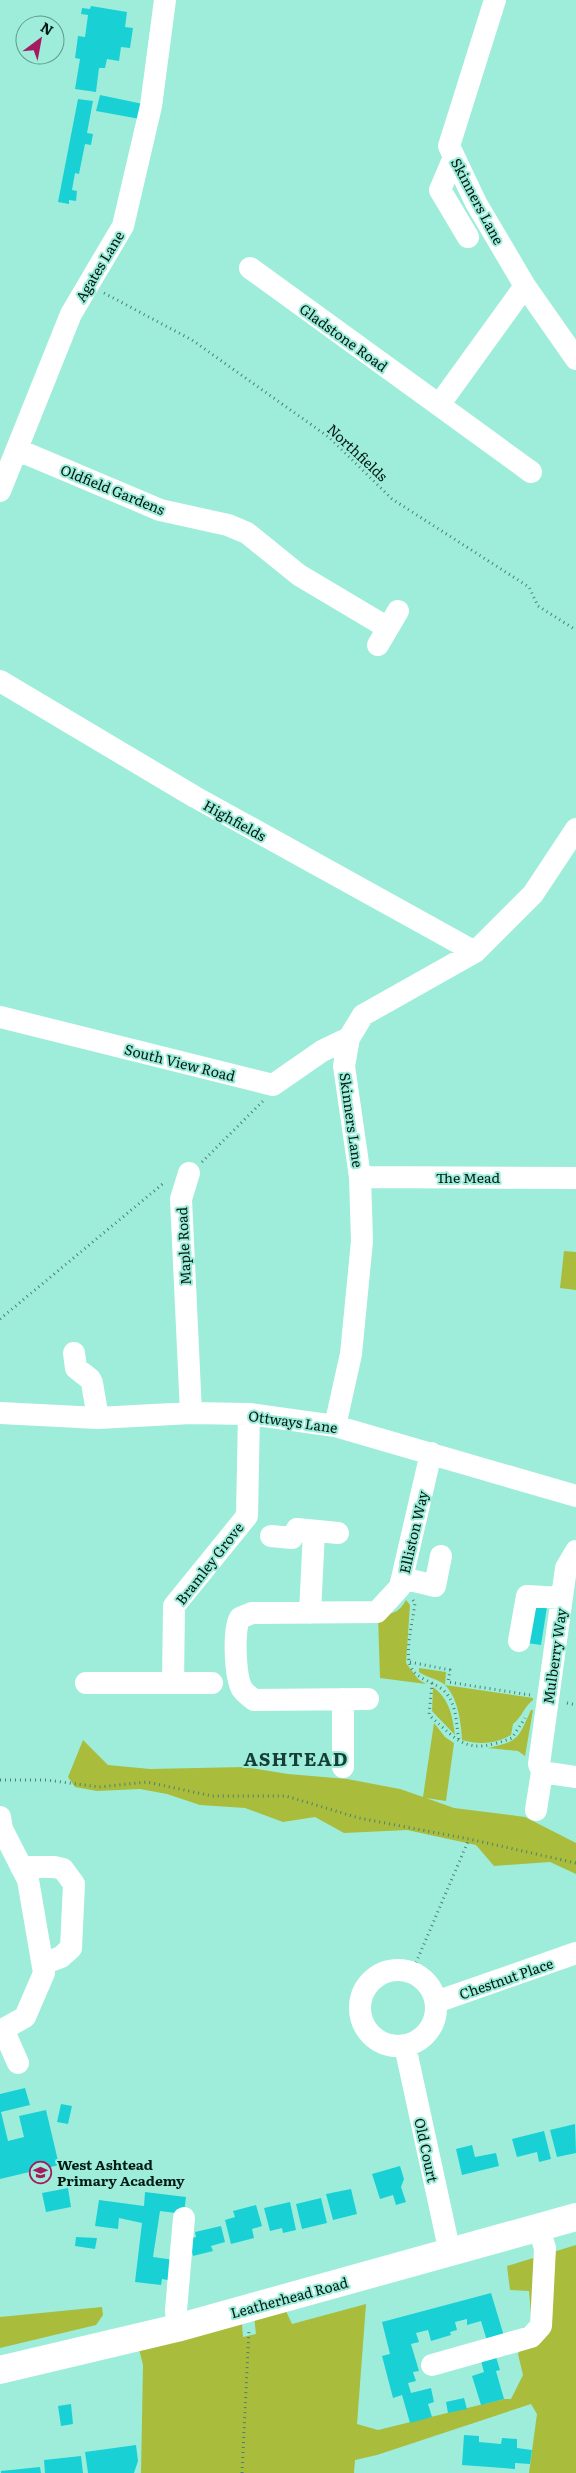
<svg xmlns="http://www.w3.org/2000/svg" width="576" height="2473" font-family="Literata,serif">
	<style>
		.green { fill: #a9bc3b }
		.building { fill: #19d1d5 }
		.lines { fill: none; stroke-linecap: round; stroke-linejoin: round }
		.path { stroke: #4d8174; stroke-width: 3; stroke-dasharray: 1 4; stroke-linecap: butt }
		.minor { stroke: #fff; stroke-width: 22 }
		.highway { stroke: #fff; stroke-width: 28 }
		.labels { text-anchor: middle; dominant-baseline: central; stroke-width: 4; stroke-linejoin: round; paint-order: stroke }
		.street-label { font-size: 14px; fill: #001a14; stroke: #9eedda }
		.poi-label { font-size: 14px; font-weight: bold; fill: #001a14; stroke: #9eedda; text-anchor: start }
		.district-label { font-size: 19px; font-weight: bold; letter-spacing: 1px; fill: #143e36; stroke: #9eedda }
	</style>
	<rect width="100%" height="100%" fill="#9eedda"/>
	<!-- green -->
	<path class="green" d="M564 1251 576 1252V1290L560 1288Z
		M406 1600 410 1605 406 1663 418 1679 426 1684 380 1678 378 1615C392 1614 399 1613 406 1600Z
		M419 1668 446 1672 445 1685 533 1698V1700C523 1708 523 1716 513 1724L511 1735C496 1744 479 1745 462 1740 461 1722 458 1697 444 1684 437 1679 426 1677 419 1672Z
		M433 1687C450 1700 452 1715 455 1735L432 1711Z
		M531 1710H533L525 1756 518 1751 488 1748C520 1741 518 1738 531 1710Z
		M434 1723 445 1737 454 1743 446 1801 426 1798 454 1808 525 1817 576 1843V1874L550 1862 494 1866 476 1845 407 1830 344 1833 315 1817 283 1822 245 1808 200 1805 167 1794 140 1789 97 1791 75 1787 68 1777 83 1740 108 1765 150 1769 244 1767 288 1774 347 1779 400 1789 423 1797Z
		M576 2245V2473H529L537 2414 531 2404 377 2455 355 2460 354 2473H141L143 2365 139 2349 236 2321 242 2324 243 2337 256 2334 254 2316 285 2309 292 2324 366 2304 357 2424 378 2430 504 2399H511L523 2375 518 2354 532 2327 529 2291 510 2290 507 2266Z
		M102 2307 103 2315 96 2325 0 2348V2317Z"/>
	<!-- building -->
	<path class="building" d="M91 6 127 12 125 27 133 28 130 48 121 47 119 61 107 59 105 68H99L96 92 75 89 80 59 75 58 78 36 85 37 88 15 81 14 82 8 90 9Z
		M100 95 143 104 140 119 96 111Z
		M78 99 93 101 87 133 93 134 91 145 85 144 79 174 75 173 72 190 77 191 76 201 69 200V204L58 202Z
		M534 1604 547 1607 541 1645 527 1643Z
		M25 2088 30 2105 1 2112 8 2141 24 2137 19 2116 46 2110 59 2165 0 2179V2094Z
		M61 2104 72 2106 68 2124 57 2122Z
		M575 2124 576 2153 557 2157 550 2130Z
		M544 2131 551 2159 539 2162 537 2152 517 2157 512 2139Z
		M472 2145 475 2157 496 2153 499 2166 462 2175 456 2149Z
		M400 2166 404 2179 401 2187 406 2202 396 2205 393 2195 380 2199 372 2174Z
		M68 2188 71 2207 46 2212 42 2193Z
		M351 2189 357 2214 333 2220 326 2194Z
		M145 2192 186 2197 184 2214 160 2211 153 2257 175 2260 173 2281 162 2279 161 2285 135 2282 142 2223 119 2218 118 2229 95 2226 99 2200 144 2206Z
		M321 2198 327 2223 302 2229 296 2204Z
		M290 2202 296 2230 283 2233 282 2228 270 2231 264 2208Z
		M256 2205 262 2226 252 2229 254 2238 231 2244 225 2220 235 2217 233 2211Z
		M221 2226 225 2242 211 2246 213 2251 193 2256 189 2239 196 2237 195 2232Z
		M76 2237 97 2238 95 2249 75 2246Z
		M491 2293 504 2336 487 2341 481 2321 467 2325V2319L455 2322 457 2330 450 2332 451 2335 431 2341 428 2330 416 2333 419 2342 411 2344 419 2371 413 2372 416 2381 408 2383 411 2393 431 2388 434 2402 428 2404 432 2417 410 2423 402 2395 393 2398 382 2356 390 2354 382 2322Z
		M496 2357 500 2370 496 2371 504 2399 481 2405 472 2376 484 2372 481 2361Z
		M464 2398 467 2409 448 2413 446 2402Z
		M71 2404 73 2424 61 2426 58 2406Z
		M464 2435 479 2436V2442L501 2444 502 2438 517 2439V2448L532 2450 530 2464 515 2463V2469L462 2465Z
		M136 2445 138 2461 134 2473H88L85 2452Z
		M81 2456 83 2473H45L44 2460Z
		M40 2467 41 2473H1V2471Z"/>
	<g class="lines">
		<!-- path -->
		<path class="path" d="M104 293 192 340 330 438 392 499 529 587 538 606 576 630
			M202 1162 263 1101
			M0 1319 165 1182
			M413 1600 415 1603C413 1620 405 1650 410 1665 416 1681 436 1681 446 1693 457 1705 456 1725 459 1740
			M410 1662 450 1670 448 1682 530 1695
			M432 1683 429 1715C461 1744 467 1755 512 1738L525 1718
			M567 1703 576 1705
			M0 1780H47L99 1787 147 1782 212 1796H286L359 1818 469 1839 576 1863
			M412 1972 469 1839
			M242 2473 249 2329"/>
		<!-- minor -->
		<path class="minor" d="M495 0 449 146 476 203 525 286 576 359
			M454 157 440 190 468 237
			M250 268 439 405 525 286
			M439 405 531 472
			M18 450 160 510 228 525 247 533 299 575 388 628
			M0 491 71 314 123 226 151 106 165 0
			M378 645 398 611
			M0 681 195 797 475 952
			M0 1017 273 1085 322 1051 349 1038
			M189 1173 181 1199 191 1413
			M360 1177 576 1178
			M74 1353 76 1368 90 1379 92 1383 98 1418
			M0 1413 98 1418 191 1413 249 1414 335 1426 576 1496
			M335 1426 351 1354 362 1241 360 1177 344 1066 349 1038 363 1015 475 952 533 894 576 829
			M271 1536 292 1538 297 1529 338 1533
			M576 1551 566 1568 539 1764 542 1772 576 1777
			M402 1578 435 1586 441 1556
			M310 1613 314 1531
			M519 1641 527 1596 562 1598
			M86 1683H212
			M173 1683 174 1606 247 1516 249 1414
			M368 1699 254 1700C250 1697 245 1693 242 1689 235 1676 233 1630 240 1618L252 1613 377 1612 400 1587 431 1453
			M343 1767V1699
			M536 1810 542 1772
			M0 1817 2 1829 28 1880 44 1973 25 2017 0 2031
			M21 1867H54L63 1869 74 1884 71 1948 61 1957 43 1964
			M360 2008a38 38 0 1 1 76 0a38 38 0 1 1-76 0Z
			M436 2002 576 1953
			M3 2029 18 2063
			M405 2046 450 2253
			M177 2328 176 2310 184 2218
			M432 2365 531 2337 541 2326 545 2248 538 2227"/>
		<!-- highway -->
		<path class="highway" d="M0 2370 177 2328 576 2217"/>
	</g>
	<!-- icons -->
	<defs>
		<symbol id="school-ring" viewBox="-11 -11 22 22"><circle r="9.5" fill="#9eedda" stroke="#a61b60" stroke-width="1.5"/><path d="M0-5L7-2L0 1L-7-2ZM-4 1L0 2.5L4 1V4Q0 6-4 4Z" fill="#a61b60"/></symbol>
	</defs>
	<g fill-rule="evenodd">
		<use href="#school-ring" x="28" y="2160" width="25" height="25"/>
	</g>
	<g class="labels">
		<!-- street labels -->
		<g class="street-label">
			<text transform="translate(478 201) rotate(62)">Skinners Lane</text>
			<text transform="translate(99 266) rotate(-59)">Agates Lane</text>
			<text transform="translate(344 337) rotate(36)">Gladstone Road</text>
			<text transform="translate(358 452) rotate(43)">Northfields</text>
			<text transform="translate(113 489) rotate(22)">Oldfield Gardens</text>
			<text transform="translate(235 820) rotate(29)">Highfields</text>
			<text transform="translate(180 1062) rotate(14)">South View Road</text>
			<text transform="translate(352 1120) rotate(82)">Skinners Lane</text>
			<text x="468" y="1177">The Mead</text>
			<text transform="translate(183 1246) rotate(-93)">Maple Road</text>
			<text transform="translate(293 1421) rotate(8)">Ottways Lane</text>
			<text transform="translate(413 1532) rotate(-77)">Elliston Way</text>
			<text transform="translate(209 1563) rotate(-52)">Bramley Grove</text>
			<text transform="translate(554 1656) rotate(-82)">Mulberry Way</text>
			<text transform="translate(506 1978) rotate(-19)">Chestnut Place</text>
			<text transform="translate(427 2150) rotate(78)">Old Court</text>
			<text transform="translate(289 2297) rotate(-15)">Leatherhead Road</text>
		</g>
		<!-- poi labels -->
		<g class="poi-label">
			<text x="57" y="2164">West Ashtead<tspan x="57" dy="16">Primary Academy</tspan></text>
		</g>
		<!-- district labels -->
		<g class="district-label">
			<text x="296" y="1758">ASHTEAD</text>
		</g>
	</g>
	<!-- north arrow -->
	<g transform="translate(40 40) rotate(32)"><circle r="24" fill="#9eedda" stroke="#5f998b"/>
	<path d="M0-4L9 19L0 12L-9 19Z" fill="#a61b60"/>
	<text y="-8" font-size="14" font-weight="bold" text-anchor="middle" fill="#001a14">N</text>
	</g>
</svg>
